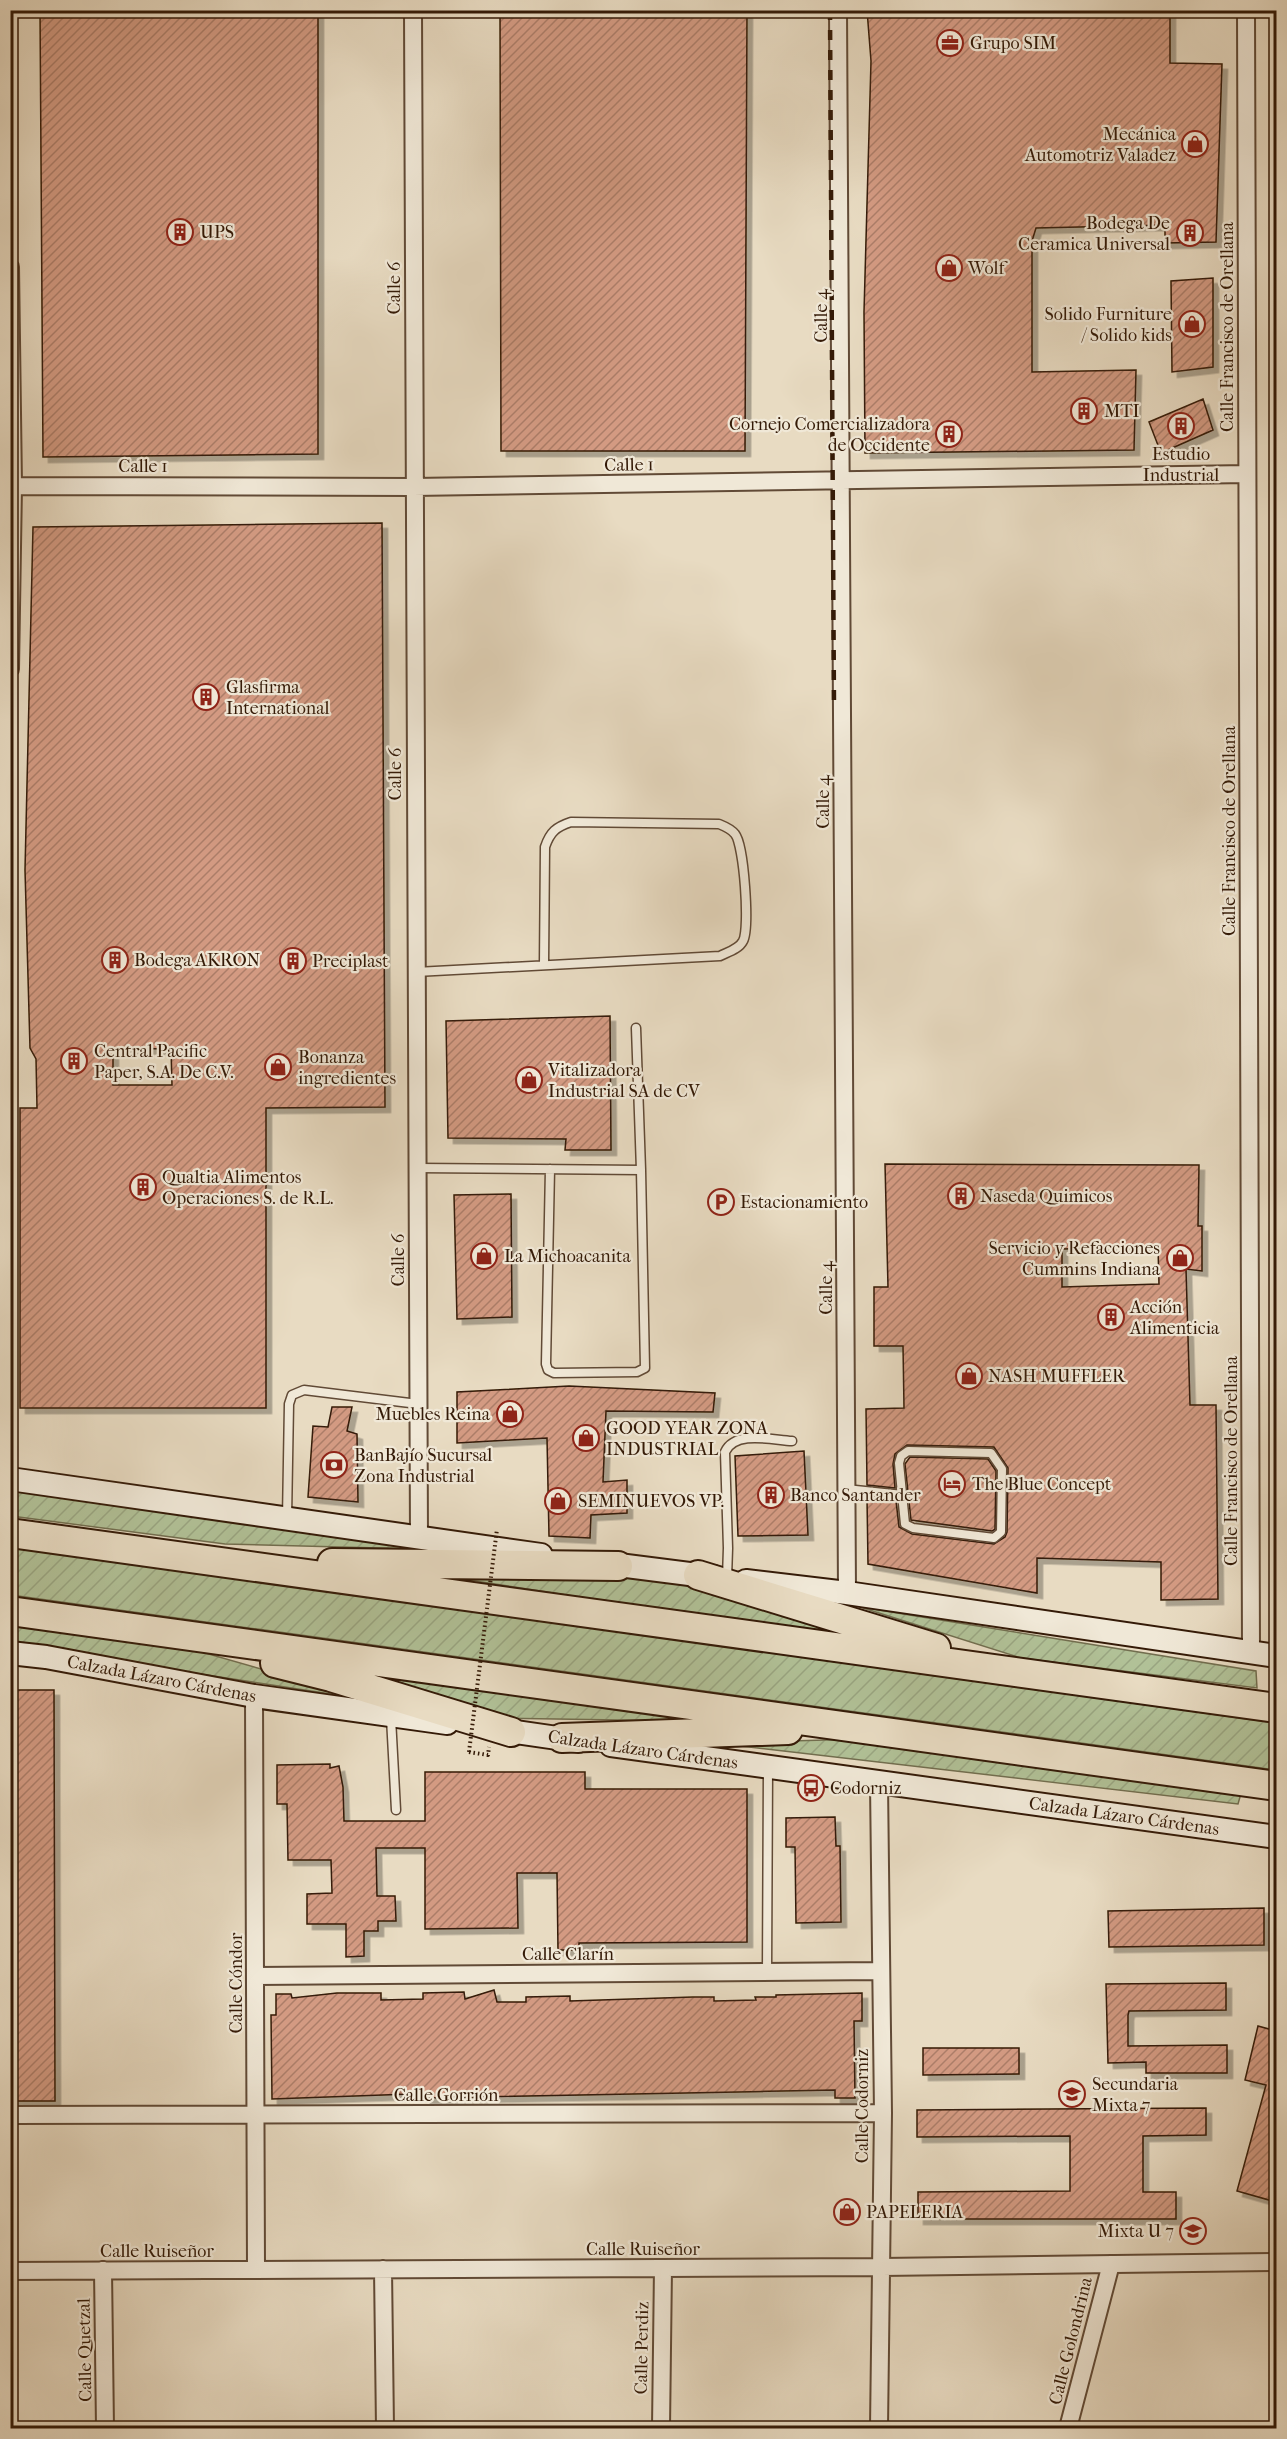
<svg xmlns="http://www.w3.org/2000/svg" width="1287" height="2439" font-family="'IM FELL French Canon',serif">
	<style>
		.garden { fill: url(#garden-furrows); stroke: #726e4f; stroke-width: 1.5 }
		.building { fill: url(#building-hatch); stroke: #341a07; stroke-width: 1.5; fill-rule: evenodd; filter: url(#shadow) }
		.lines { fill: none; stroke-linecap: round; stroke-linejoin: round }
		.lane-casing { stroke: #614a36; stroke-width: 11 }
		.street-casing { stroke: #614a36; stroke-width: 20 }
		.secondary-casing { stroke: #341a07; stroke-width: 26 }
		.highway-casing { stroke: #341a07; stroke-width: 32 }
		.path { stroke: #341a07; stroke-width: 4; stroke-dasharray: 1.5 3; stroke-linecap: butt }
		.lane { stroke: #f0e8d7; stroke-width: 8 }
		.street { stroke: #f0e8d7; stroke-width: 16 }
		.secondary { stroke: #f0e8d7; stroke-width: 22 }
		.highway { stroke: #e8dbc2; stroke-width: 28 }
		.rail { stroke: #341a07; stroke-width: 4.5; stroke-dasharray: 10 10; stroke-linecap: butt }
		.path-bridge { stroke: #341a07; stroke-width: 4; stroke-dasharray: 1.5 3; stroke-linecap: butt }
		.labels { text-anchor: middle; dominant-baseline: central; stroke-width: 4.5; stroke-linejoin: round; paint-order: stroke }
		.poi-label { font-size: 18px; fill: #341a07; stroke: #f0e8d7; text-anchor: start }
		.street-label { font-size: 18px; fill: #341a07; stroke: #f0e8d7 }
	</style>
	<defs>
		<pattern id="garden-furrows" width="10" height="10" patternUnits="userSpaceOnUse" patternTransform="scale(1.5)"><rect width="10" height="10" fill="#b1c197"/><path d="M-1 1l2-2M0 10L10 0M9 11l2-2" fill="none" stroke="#99a581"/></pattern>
		<pattern id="building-hatch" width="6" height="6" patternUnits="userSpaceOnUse" patternTransform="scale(1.5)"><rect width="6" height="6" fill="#d39a82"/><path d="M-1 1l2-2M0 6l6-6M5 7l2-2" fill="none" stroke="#ac7d68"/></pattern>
		<filter id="shadow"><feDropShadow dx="5.5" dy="5.5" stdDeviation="0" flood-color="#0004"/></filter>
	</defs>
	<rect width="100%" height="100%" fill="#e8dbc2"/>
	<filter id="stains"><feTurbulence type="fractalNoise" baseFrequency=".00333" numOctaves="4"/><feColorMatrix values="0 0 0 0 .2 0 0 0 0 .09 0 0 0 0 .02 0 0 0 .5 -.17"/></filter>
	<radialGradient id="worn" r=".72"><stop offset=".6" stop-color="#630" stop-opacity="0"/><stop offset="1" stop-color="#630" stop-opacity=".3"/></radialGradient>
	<!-- garden -->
	<path class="garden" d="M11 1489 418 1549 225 1544 11 1516Z
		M10 1547 1276 1723V1770L11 1595Z
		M391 1568 623 1575 688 1582 880 1643Z
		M860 1607 1256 1671 1257 1688 1021 1658Z
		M10 1619 149 1637 370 1700 11 1645Z
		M291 1657 746 1722 497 1718Z
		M862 1739 1242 1790 1238 1804 715 1743Z"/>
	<!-- building -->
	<path class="building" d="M40 10H318V454L43 457Z
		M500 10H747L745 451H501Z
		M867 10H1170V63L1222 64 1216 242 1165 243V225L1036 228 1032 241V372L1136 370 1134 450 865 453 864 312 871 61Z
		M1213 278V367L1172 372 1171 281Z
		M1203 399 1213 430 1161 453 1149 422Z
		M382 523 385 1107 266 1108V1408H20V1108H37L36 1059 30 1048 25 870 33 527ZM113 1048 171 1049 172 1085H113Z
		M610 1016 611 1150H565L566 1139 448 1138 446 1021Z
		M885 1164 1199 1165 1198 1226H1202V1271L1186 1269 1190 1405H1216L1218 1599 1161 1600V1562L1037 1558V1593L868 1564 867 1498 896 1501 899 1527 912 1534 994 1544 1005 1537 1007 1532 1008 1468 994 1447 907 1445 895 1454 893 1464 895 1488 867 1485 866 1409 904 1408 903 1346H874V1287H888ZM1158 1247 1159 1284 1062 1287V1249Z
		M511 1194 512 1317 457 1319 454 1195Z
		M569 1386 715 1393 713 1412 606 1411 603 1482 627 1480V1513L591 1515 590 1538 549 1536 547 1438 457 1443V1392Z
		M332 1407H352L347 1431 357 1434 358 1502 308 1497 313 1426 328 1427Z
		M804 1451 808 1535 738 1536 735 1456Z
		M910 1457 988 1459 996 1471 995 1529 992 1531 911 1520 905 1464Z
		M10 1690H54L55 2101H10Z
		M330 1764V1768L339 1766 343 1787 344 1821H425V1772H585V1789H747V1942L579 1943V1950H558L557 1873H517L518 1928 425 1929V1848H376L377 1896H395L396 1921H378V1931H364V1956L346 1957V1924H307V1894L332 1893 331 1860H288L287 1804H277V1765Z
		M835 1817 836 1846H840L841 1922 796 1923 795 1847H786V1818Z
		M1264 1908V1945L1109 1947 1108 1911Z
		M1226 1983V2010L1129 2011 1128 2015V2046L1227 2045V2073H1146V2062L1108 2063 1106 1984Z
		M494 1990 497 2002H526V1997L570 1996V2001L693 1997H714V2001L756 2000 755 1997H776V1995L862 1993V2021H854L855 2098H835V2090L425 2098 424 2093 410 2096V2094L272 2099 271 2015H276V1994H291L292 1998 337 1993H381V2000L423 1999V1993L464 1992 465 1999Z
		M1258 2026 1276 2031V2202L1237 2191 1266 2085 1245 2080Z
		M923 2048H1019V2074L923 2075Z
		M1206 2108V2135L1143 2136V2192H1176V2219H918V2192L1070 2191V2136L917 2137V2110Z"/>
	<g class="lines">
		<defs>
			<path id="lane" d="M416 972 720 956C728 952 739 949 743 941 750 928 744 845 735 834 732 830 724 826 719 824L571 822C556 827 550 832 545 847L544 965
				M417 1168 641 1170 636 1028
				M550 1169 546 1364 548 1370 554 1373 637 1372 645 1368 641 1170
				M908 1451 991 1453 1002 1469 1001 1532 994 1538 913 1528 905 1524 899 1463 901 1456Z
				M846 1489 903 1495
				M287 1518 289 1404 292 1395 304 1390 418 1404
				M727 1578 728 1548 725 1452C735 1430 772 1440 792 1441
				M391 1718 396 1810
				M767 1972 768 1768"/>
			<path id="street" d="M413 10 419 1538
				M838 10 847 1593
				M1246 10 1251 1652
				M10 267 13 486 10 669
				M10 486 414 487 1247 474
				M254 1696 256 2270
				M256 1976 880 1971
				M10 2115 883 2113
				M383 2269 385 2428
				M103 2270 105 2428
				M10 2271 882 2267 1276 2262
				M661 2428 663 2268
				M879 2428 883 2113 879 1784
				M1068 2428 1111 2264"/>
			<g id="secondary">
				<path d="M10 1479 541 1555"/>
				<path d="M603 1563 713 1577"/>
				<path d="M746 1581 847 1593 1276 1656"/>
				<path id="s1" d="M10 1653 46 1657 254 1696 447 1723"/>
				<path d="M495 1729 578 1741"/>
				<path id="s2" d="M611 1745 1276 1837"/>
			</g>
			<path id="highway" d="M10 1533 1276 1708
				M332 1563 618 1566
				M698 1575 936 1648
				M10 1611 1276 1786
				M275 1663 331 1677 511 1732
				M562 1738 788 1730"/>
		</defs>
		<!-- lane casing -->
		<use href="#lane" class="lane-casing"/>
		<!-- street casing -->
		<use href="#street" class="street-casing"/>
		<!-- secondary casing -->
		<use href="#secondary" class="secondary-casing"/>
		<!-- highway casing -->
		<use href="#highway" class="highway-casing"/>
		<!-- path -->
		<path class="path" d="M469 1752 488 1755 489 1747"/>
		<!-- lane -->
		<use href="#lane" class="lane"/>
		<!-- street -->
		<use href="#street" class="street"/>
		<!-- secondary -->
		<use href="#secondary" class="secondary"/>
		<!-- highway -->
		<use href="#highway" class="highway"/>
		<!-- rail -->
		<path class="rail" d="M830 10 834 707"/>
		<!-- path-bridge -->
		<path class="path-bridge" d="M469 1752 497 1529"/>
	</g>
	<!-- icons -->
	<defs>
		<symbol id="office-ring" viewBox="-11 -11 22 22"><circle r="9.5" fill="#f0e8d7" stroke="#8f2418" stroke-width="1.5"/><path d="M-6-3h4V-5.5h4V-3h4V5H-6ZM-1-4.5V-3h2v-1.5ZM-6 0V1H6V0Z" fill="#8f2418"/></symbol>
		<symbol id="shop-ring" viewBox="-11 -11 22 22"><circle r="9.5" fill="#f0e8d7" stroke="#8f2418" stroke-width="1.5"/><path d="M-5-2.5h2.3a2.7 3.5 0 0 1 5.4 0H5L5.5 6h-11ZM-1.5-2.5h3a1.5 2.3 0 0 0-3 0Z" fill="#8f2418"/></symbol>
		<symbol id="building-ring" viewBox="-11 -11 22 22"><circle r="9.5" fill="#f0e8d7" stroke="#8f2418" stroke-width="1.5"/><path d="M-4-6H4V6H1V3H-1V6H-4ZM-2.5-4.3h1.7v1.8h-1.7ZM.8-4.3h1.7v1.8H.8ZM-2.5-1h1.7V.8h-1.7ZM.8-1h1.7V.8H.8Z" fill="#8f2418"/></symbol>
		<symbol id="parking-ring" viewBox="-11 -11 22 22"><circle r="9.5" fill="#f0e8d7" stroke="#8f2418" stroke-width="1.5"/><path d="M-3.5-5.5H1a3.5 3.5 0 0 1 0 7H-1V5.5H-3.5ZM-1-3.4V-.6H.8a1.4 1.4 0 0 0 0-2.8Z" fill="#8f2418"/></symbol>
		<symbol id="bank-ring" viewBox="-11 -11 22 22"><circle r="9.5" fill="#f0e8d7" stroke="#8f2418" stroke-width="1.5"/><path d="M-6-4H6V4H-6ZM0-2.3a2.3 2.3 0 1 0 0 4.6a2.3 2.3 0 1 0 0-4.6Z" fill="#8f2418"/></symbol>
		<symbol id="hotel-ring" viewBox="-11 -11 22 22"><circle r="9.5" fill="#f0e8d7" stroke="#8f2418" stroke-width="1.5"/><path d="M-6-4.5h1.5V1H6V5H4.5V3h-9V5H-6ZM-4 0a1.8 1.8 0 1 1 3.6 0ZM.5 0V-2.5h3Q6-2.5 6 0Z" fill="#8f2418"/></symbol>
		<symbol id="bus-ring" viewBox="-11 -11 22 22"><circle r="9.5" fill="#f0e8d7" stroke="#8f2418" stroke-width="1.5"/><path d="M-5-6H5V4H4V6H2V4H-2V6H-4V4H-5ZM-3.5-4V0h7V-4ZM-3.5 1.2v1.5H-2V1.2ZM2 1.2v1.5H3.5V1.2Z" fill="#8f2418"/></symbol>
		<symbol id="school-ring" viewBox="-11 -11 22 22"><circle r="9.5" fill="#f0e8d7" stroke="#8f2418" stroke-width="1.5"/><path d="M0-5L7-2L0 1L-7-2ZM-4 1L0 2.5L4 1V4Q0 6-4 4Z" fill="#8f2418"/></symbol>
	</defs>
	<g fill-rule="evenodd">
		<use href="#office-ring" x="935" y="28" width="30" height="30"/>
		<use href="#shop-ring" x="1180" y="129" width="30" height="30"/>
		<use href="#building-ring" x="165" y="217" width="30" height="30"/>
		<use href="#building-ring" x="1175" y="218" width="30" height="30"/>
		<use href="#shop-ring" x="934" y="253" width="30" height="30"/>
		<use href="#shop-ring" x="1177" y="309" width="30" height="30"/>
		<use href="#building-ring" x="1069" y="396" width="30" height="30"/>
		<use href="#building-ring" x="1166" y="411" width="30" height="30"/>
		<use href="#building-ring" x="934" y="419" width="30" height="30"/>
		<use href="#building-ring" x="191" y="682" width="30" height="30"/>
		<use href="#building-ring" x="100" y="945" width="30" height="30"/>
		<use href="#building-ring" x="278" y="946" width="30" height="30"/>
		<use href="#building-ring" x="59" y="1046" width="30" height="30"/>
		<use href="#shop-ring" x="263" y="1052" width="30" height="30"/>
		<use href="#shop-ring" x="514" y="1065" width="30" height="30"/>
		<use href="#building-ring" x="128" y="1172" width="30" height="30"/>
		<use href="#building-ring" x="946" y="1181" width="30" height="30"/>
		<use href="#parking-ring" x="706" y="1187" width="30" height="30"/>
		<use href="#shop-ring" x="469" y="1241" width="30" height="30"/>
		<use href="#shop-ring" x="1165" y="1243" width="30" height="30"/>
		<use href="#building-ring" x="1096" y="1302" width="30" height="30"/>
		<use href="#shop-ring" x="954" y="1361" width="30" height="30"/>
		<use href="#shop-ring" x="495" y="1399" width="30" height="30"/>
		<use href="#shop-ring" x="571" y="1423" width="30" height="30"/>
		<use href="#bank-ring" x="319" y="1450" width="30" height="30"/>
		<use href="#hotel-ring" x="937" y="1469" width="30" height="30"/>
		<use href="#building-ring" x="756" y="1480" width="30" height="30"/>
		<use href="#shop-ring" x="543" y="1486" width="30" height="30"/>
		<use href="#bus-ring" x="796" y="1773" width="30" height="30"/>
		<use href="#school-ring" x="1057" y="2079" width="30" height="30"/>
		<use href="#shop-ring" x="832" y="2197" width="30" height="30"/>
		<use href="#school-ring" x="1178" y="2216" width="30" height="30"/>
	</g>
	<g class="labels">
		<!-- poi labels -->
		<g class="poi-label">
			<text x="970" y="43">Grupo SIM</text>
			<text x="1176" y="134" text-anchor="end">Mecánica<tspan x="1176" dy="21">Automotriz Valadez</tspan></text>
			<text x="1170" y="223" text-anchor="end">Bodega De<tspan x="1170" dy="21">Ceramica Universal</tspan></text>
			<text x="200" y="232">UPS</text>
			<text x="968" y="268">Wolf</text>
			<text x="1172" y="314" text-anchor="end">Solido Furniture<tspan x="1172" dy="21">/ Solido kids</tspan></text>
			<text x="1104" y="411">MTI</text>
			<text x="930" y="424" text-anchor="end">Cornejo Comercializadora<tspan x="930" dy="21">de Occidente</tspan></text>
			<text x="1181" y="454" text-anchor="middle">Estudio<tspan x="1181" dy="21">Industrial</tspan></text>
			<text x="226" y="687">Glasfirma<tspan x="226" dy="21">International</tspan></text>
			<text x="134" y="960">Bodega AKRON</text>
			<text x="312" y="961">Preciplast</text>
			<text x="94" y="1051">Central Pacific<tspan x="94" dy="21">Paper, S.A. De C.V.</tspan></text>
			<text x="298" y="1057">Bonanza<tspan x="298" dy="21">ingredientes</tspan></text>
			<text x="548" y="1070">Vitalizadora<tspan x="548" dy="21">Industrial SA de CV</tspan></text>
			<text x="162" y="1177">Qualtia Alimentos<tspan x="162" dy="21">Operaciones S. de R.L.</tspan></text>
			<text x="980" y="1196">Naseda Quimicos</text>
			<text x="740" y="1202">Estacionamiento</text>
			<text x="1160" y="1248" text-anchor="end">Servicio y Refacciones<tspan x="1160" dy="21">Cummins Indiana</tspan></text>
			<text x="504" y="1256">La Michoacanita</text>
			<text x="1130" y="1307">Acción<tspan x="1130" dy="21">Alimenticia</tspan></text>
			<text x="988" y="1376">NASH MUFFLER</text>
			<text x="490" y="1414" text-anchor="end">Muebles Reina</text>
			<text x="606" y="1428">GOOD YEAR ZONA<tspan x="606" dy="21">INDUSTRIAL</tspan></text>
			<text x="354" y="1455">BanBajío Sucursal<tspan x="354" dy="21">Zona Industrial</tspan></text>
			<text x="972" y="1484">The Blue Concept</text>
			<text x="790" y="1495">Banco Santander</text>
			<text x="578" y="1501">SEMINUEVOS VP.</text>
			<text x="830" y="1788">Codorniz</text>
			<text x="1092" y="2084">Secundaria<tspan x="1092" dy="21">Mixta 7</tspan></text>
			<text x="866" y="2212">PAPELERIA</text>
			<text x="1174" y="2231" text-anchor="end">Mixta U 7</text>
		</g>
		<!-- street labels -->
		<g class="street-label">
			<text transform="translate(394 288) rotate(-90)">Calle 6</text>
			<text transform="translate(821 316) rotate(-90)">Calle 4</text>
			<text transform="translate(1227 327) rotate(-90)">Calle Francisco de Orellana</text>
			<text transform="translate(629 465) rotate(-1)">Calle 1</text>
			<text x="143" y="466">Calle 1</text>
			<text transform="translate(395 774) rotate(-90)">Calle 6</text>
			<text transform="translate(823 802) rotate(-90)">Calle 4</text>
			<text transform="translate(1229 831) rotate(-90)">Calle Francisco de Orellana</text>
			<text transform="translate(398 1260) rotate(-90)">Calle 6</text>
			<text transform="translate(826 1288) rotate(-90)">Calle 4</text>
			<text transform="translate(1231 1461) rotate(-90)">Calle Francisco de Orellana</text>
			<text stroke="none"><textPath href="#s1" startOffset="154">Calzada Lázaro Cárdenas</textPath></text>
			<text transform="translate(643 1750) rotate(8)">Calzada Lázaro Cárdenas</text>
			<text stroke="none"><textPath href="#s2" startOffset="518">Calzada Lázaro Cárdenas</textPath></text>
			<text x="568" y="1954">Calle Clarín</text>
			<text transform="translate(236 1983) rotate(-90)">Calle Cóndor</text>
			<text x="446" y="2095">Calle Gorrión</text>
			<text transform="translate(862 2106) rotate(-90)">Calle Codorniz</text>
			<text x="643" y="2249">Calle Ruiseñor</text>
			<text x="157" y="2251">Calle Ruiseñor</text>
			<text transform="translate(1071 2341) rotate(-76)">Calle Golondrina</text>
			<text transform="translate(642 2348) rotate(-89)">Calle Perdiz</text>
			<text transform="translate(85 2350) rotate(-91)">Calle Quetzal</text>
		</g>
	</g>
	<!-- margin -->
	<rect width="1287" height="2439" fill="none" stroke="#e8dbc2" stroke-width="36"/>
	<rect x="12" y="12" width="1263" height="2415" fill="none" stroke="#341a07" stroke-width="3"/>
	<rect x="18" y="18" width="1251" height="2403" fill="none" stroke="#341a07" stroke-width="1.5"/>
	<rect width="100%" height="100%" filter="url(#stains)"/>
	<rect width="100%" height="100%" fill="url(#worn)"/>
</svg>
